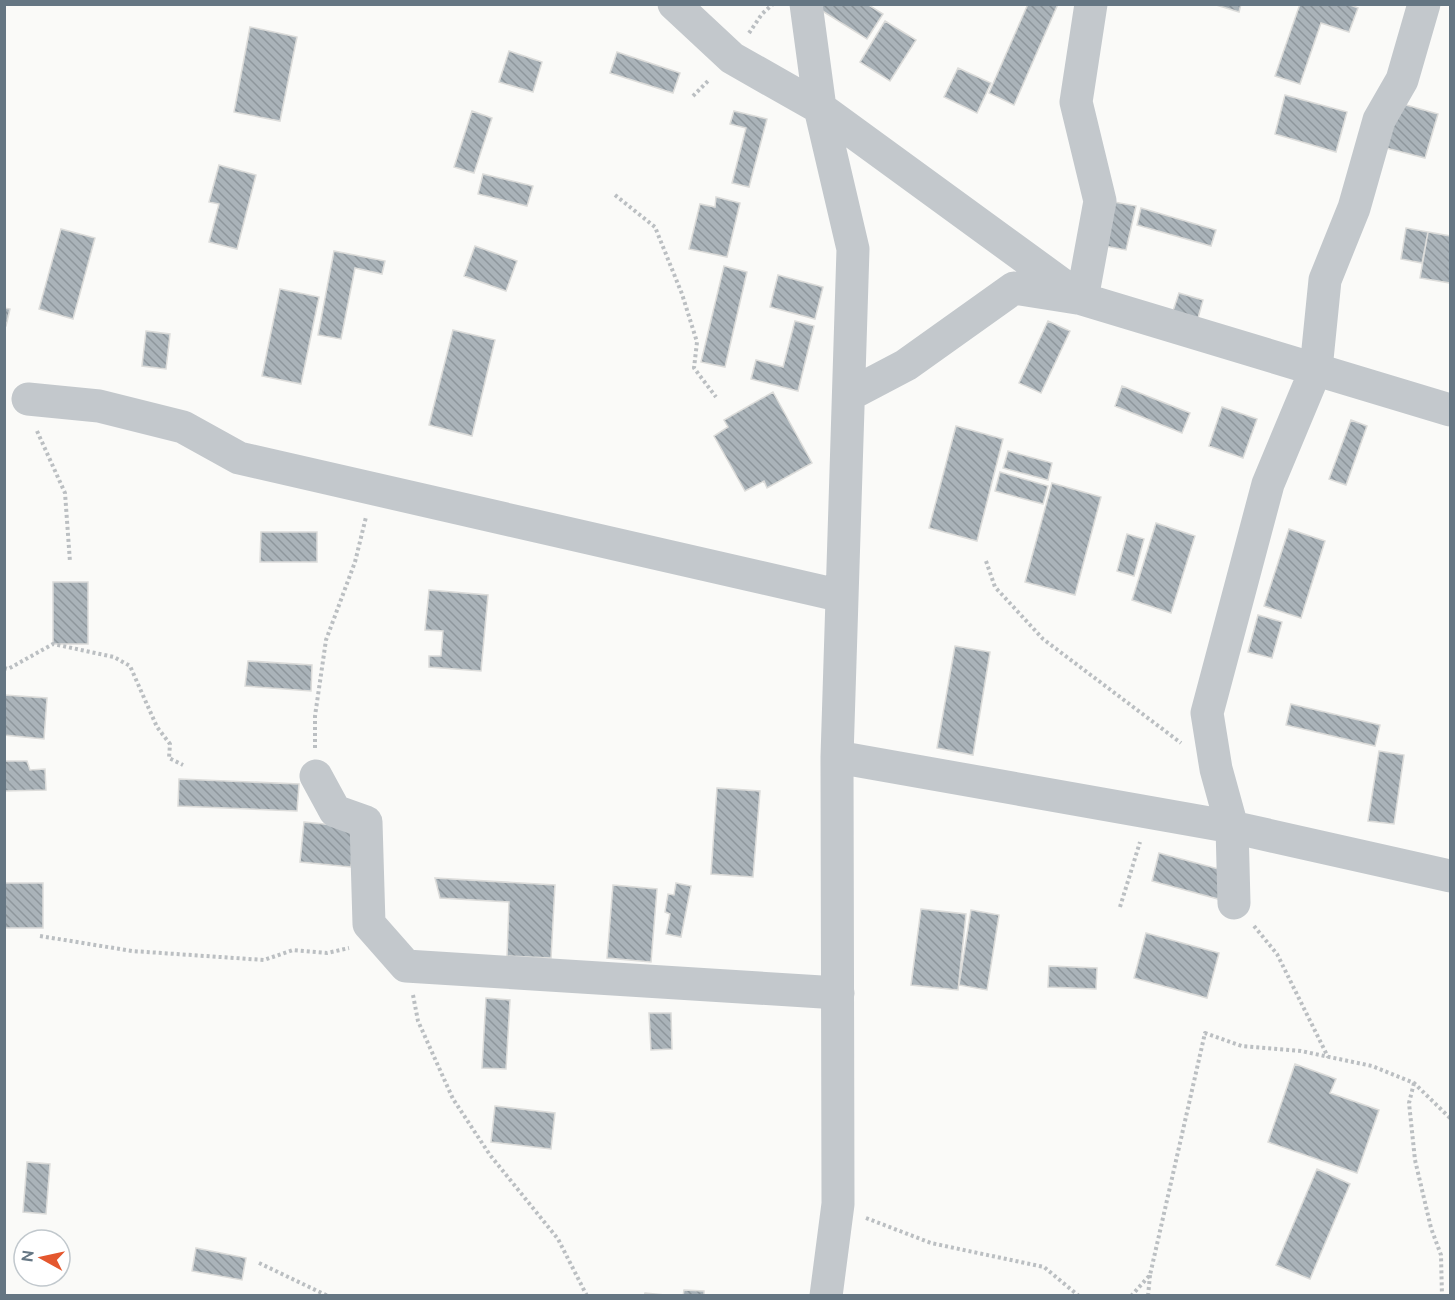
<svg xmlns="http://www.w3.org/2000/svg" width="1455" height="1300" font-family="Ubuntu,sans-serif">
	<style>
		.building { fill: url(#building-back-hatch); stroke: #dcdcda; stroke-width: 1.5 }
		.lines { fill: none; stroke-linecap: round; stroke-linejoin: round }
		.path { stroke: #bbbfc2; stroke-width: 4; stroke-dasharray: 3 3; stroke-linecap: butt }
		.minor { stroke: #c3c8cc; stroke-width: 33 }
	</style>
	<defs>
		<pattern id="building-back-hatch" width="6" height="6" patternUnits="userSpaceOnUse" patternTransform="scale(1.5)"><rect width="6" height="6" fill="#aab3b9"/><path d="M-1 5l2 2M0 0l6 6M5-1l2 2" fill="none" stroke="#8e969c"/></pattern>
	</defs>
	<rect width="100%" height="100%" fill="#fafaf8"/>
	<!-- building -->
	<path class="building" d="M818 4H867L883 14 867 39 816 7Z
		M1028 4H1058L1014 105 989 93Z
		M1213 4H1241L1239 12Z
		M1300 4H1348L1358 8 1349 32 1321 23 1300 84 1275 76Z
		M885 21 916 40 890 81 860 62Z
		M250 27 297 37 280 121 234 112Z
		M509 51 542 62 533 92 499 82Z
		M617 52 680 73 673 93 610 73Z
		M958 68 991 83 977 113 944 97Z
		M1285 95 1347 112 1336 152 1275 134Z
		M1399 103 1438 114 1425 158 1386 148Z
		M472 111 492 118 474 173 454 167Z
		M734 111 767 119 749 187 732 183 746 128 730 124Z
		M219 165 256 175 237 249 209 242 219 204 209 202Z
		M483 174 533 186 527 206 478 194Z
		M716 197 740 203 727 257 689 249 700 204 715 207Z
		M1114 202 1136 206 1126 250 1105 246Z
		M1141 208 1216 230 1211 246 1137 225Z
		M1406 228 1428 232 1422 263 1401 259Z
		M61 229 95 238 73 319 39 309Z
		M1428 232 1450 236V283L1420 278Z
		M475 246 517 261 506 291 464 276Z
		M334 251 385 261 382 274 355 268 341 339 318 335Z
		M724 266 747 272 725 367 701 362Z
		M778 275 823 287 815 319 770 307Z
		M280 289 319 297 301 384 262 376Z
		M1179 293 1203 300 1198 318 1173 311Z
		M4 308 10 309 6 326H4Z
		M795 321 814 326 798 391 751 379 756 360 783 367Z
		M1048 321 1070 331 1041 393 1019 383Z
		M453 330 495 340 472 436 429 425Z
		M146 331 170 334 166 369 142 366Z
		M1122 386 1190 413 1182 433 1115 406Z
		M773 392 812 463 767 488 764 481 745 491 714 436 728 427 724 420Z
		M1222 407 1257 419 1243 458 1209 446Z
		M1351 420 1367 426 1346 485 1329 479Z
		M956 426 1003 439 977 541 929 528Z
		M1008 451 1052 463 1048 480 1003 468Z
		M1000 472 1048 486 1043 504 995 491Z
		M1052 483 1101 497 1075 595 1025 582Z
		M1156 523 1195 536 1171 613 1132 600Z
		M1289 529 1325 541 1301 618 1264 606Z
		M261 532H317V562H260Z
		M1127 534 1144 539 1134 576 1117 571Z
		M53 582H88V644H53Z
		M429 590 488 595 481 671 429 667V656H441L443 631 425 630Z
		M1258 615 1282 622 1272 658 1248 652Z
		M955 646 990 652 973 755 937 748Z
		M248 661 312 665 311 691 245 686Z
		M4 695 47 698 44 739 4 735Z
		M1291 704 1380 725 1375 746 1286 725Z
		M1379 751 1404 755 1394 824 1368 821Z
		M4 761H27L30 770 45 769 46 790 4 791Z
		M179 779 299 784 297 811 178 806Z
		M717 788 760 791 753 877 711 874Z
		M304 822 355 827 351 867 300 862Z
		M1159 853 1226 871 1218 899 1152 881Z
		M435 878 555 885 551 958 507 956 509 902 440 898Z
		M4 883H43V928H4Z
		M676 883 691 886 681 937 666 934 670 914 665 912 668 894 674 895Z
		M613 885 657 889 651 962 607 958Z
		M921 909 966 914 958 990 911 985Z
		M971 910 999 915 987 990 959 985Z
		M1146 933 1219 953 1207 998 1134 978Z
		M1049 966 1097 968 1096 989 1048 987Z
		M486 998 510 1000 506 1069 482 1068Z
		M649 1013H671L672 1049 651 1050Z
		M1295 1064 1336 1079 1330 1093 1379 1110 1357 1173 1268 1142Z
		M495 1106 555 1113 551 1149 491 1142Z
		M27 1162 50 1164 46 1214 23 1212Z
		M1317 1169 1350 1184 1310 1279 1276 1265Z
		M196 1248 246 1258 242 1280 192 1271Z
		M684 1290 704 1291V1296H683Z
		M645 1293 675 1296H644Z"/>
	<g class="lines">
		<!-- path -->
		<path class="path" d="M749 33 762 14 773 4
			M693 96 710 79
			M615 195 655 227 682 294 697 342 694 368 716 397
			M37 431 65 493 70 562
			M986 561 995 587 1043 639 1181 743
			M4 668 8 669 53 644 114 657 130 666 157 727 170 744 169 758 183 765
			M315 748V716L326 640 355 562 366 517
			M1120 907 1140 842
			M1254 926 1277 954 1328 1057
			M40 936 132 951 264 960 293 950 327 953 349 948
			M413 995 418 1021 453 1099 490 1155 558 1239 587 1296
			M1414 1083 1409 1103 1415 1160 1431 1228 1441 1255 1442 1296
			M866 1218 931 1243 1044 1267 1079 1296
			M259 1263 328 1296
			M1131 1296 1150 1275 1205 1033 1242 1046 1301 1051 1372 1066 1414 1083 1450 1118
			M1148 1296 1150 1275"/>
		<!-- minor -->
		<path class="minor" d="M674 4 732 58 820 108 1082 299
			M806 4 820 108 853 249 837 757 838 1204 826 1296
			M1091 4 1076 102 1100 201 1082 299 1450 410
			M849 395 906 365 1014 288 1077 298
			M28 399 99 406 183 427 239 458 842 596
			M837 757 1232 827 1450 876
			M316 776 335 811 366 822 369 924 406 966 838 993
			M1234 903 1232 827 1216 769 1207 713 1268 484 1316 369 1325 280 1354 208 1379 120 1402 80 1424 4"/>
	</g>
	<!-- border -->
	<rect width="1455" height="1300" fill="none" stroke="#657683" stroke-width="12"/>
	<!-- north arrow -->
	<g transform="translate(42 1258) rotate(278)"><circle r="28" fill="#ffffff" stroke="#c1c8cd" stroke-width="1.5"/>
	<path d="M0-4.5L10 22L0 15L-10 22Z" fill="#e4572e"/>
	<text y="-9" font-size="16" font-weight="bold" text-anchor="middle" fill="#657683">N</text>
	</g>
</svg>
